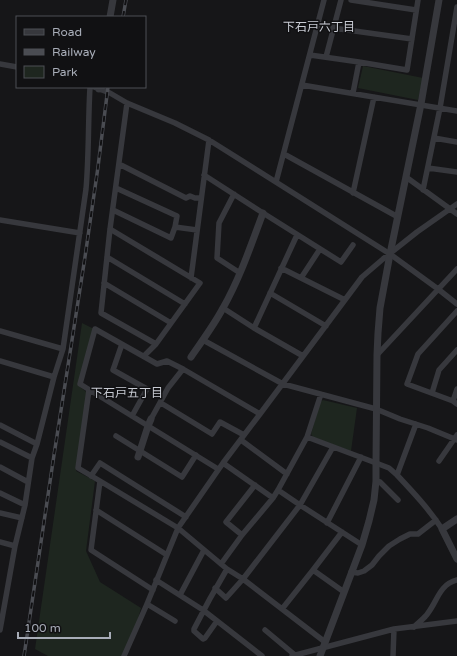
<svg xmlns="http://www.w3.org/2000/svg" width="457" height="656" font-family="'Varela Round','Noto Sans JP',sans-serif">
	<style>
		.green { fill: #1e261f }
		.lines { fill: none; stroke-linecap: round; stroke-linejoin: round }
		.minor { stroke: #37383d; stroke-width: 5.5 }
		.tertiary { stroke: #37383d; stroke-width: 7 }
		.rail-casing { stroke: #4a4c52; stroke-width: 3.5 }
		.rail { stroke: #111113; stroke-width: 2; stroke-dasharray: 6; stroke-linecap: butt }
		.labels { text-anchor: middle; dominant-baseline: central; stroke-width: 3; stroke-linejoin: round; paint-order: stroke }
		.neighbourhood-label { font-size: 12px; fill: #c9ccd4; stroke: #111113 }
	</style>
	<rect width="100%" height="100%" fill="#161618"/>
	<!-- green -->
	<path class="green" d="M363 66 423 78 418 100 358 88Z
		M82 323 94 329 80 387 89 394 76 471 95 481 86 551 100 582 141 608 134 634 124 656H48L35 649Z
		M323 400 357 408 351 451 313 437 311 434 320 402Z"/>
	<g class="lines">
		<!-- minor -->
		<path class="minor" d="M351 0 416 10
			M333 28 412 39
			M310 55 359 62 407 70 418 0
			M326 57 341 0
			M0 64 17 67
			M302 85 457 111
			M94 87 110 93 127 103 175 123 209 140 390 254 438 289 457 304
			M353 93 359 62
			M127 103 110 229 101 313 156 344
			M434 138 457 142
			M284 154 398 217
			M119 164 186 198 190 196 195 198H201
			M428 168 457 172
			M204 175 263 213 341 262 353 245
			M406 177 457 214
			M276 182 324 0
			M116 188 177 216 175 227
			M423 190 440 108 457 7
			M353 193 374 97
			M234 194 219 223 217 258 240 273
			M113 210 171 238 175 227 197 230
			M0 220 80 233
			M110 229 200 283 156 344 144 356
			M107 257 185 304
			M281 268 345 300
			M191 278 209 140
			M301 278 320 249
			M104 283 171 323
			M270 293 326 326
			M223 308 254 328 303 356
			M457 311 418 354 407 384 453 401 457 404
			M254 328 297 235
			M0 331 63 349
			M203 340 283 384 376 409 400 419 428 428 457 440
			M122 344 113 370 147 389 132 416
			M377 355 457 269
			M0 361 54 377
			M89 390 78 468 100 481 91 550 153 590
			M432 393 439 370 457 350
			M453 401 457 389
			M161 403 212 434 220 422 244 435
			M151 419 168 388 183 369
			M0 425 37 444
			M116 436 182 477 196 455
			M307 437 376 463 389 468 397 475 416 424
			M241 440 287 474
			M0 442 32 458
			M439 461 457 435
			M223 463 273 498
			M0 467 28 482
			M218 469 80 384 95 329 157 364 167 361 183 369 260 414
			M397 475C413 492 429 509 442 529
			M91 476 100 463 186 517
			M100 481 178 528 227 569 243 579 325 642
			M376 481 380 482 398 500
			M278 490 300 505 362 545
			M0 493 25 505
			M96 510 167 555
			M0 513 22 518
			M327 523 361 457
			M242 535 226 522 255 485
			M0 542 15 546
			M221 564 242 535 273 498 278 490 307 437 321 394
			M313 570 342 532
			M351 572 358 573 364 571 372 565 379 556 389 546 400 539 410 534H418L436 520
			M156 580 203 610 262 656
			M215 588 226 598 243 579 300 505 333 447
			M180 595 204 550
			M147 604 175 621
			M282 609 313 570 344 592
			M217 621 205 638 203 639 194 631V629C204 609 215 589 227 569
			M414 627C419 622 425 618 428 613 438 600 439 585 457 580
			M0 630 15 546 25 505 32 458 37 444 54 377 63 349 86 189C89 155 88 121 90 87
			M265 630 295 655
			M124 656 147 604 178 528 223 463 260 414 362 277 383 259 417 232 457 204
			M292 656 394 629 457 621
			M393 656 394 629"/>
		<!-- tertiary -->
		<path class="tertiary" d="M110 17 113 0
			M99 89V87
			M191 357C202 341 214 325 223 308 240 278 251 245 263 213
			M138 457 148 426 151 419
			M457 519 442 529 457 559
			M320 656 362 545 369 521 374 500 376 481V463L377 355 378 333 380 308 390 254 421 104 439 0"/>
		<defs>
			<path id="rail" d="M123 17 126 0
				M24 656 54 455 85 257 98 167 108 87"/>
		</defs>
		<!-- rail casing -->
		<use href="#rail" class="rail-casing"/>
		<!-- rail -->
		<use href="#rail" class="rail"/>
	</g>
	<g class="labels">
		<!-- neighbourhood labels -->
		<g class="neighbourhood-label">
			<text x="319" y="27">下石戸六丁目</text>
			<text x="127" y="393">下石戸五丁目</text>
		</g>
	</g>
	<!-- legend -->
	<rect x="16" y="16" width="130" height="72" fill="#111113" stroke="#4d4f55"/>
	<rect x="24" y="29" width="20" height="6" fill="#37383d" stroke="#4d4f55"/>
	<text x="52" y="36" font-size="12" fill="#a8adb8">Road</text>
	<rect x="24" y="49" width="20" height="6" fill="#4a4c52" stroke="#4d4f55"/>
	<text x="52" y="56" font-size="12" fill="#a8adb8">Railway</text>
	<rect x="24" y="66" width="20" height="12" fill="#1e261f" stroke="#4d4f55"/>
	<text x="52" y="76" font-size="12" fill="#a8adb8">Park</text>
	<!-- scale -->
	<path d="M18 632v6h92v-6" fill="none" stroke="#a8adb8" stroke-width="2"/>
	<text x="24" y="632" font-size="12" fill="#a8adb8" stroke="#111113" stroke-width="3" paint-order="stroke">100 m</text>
</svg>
